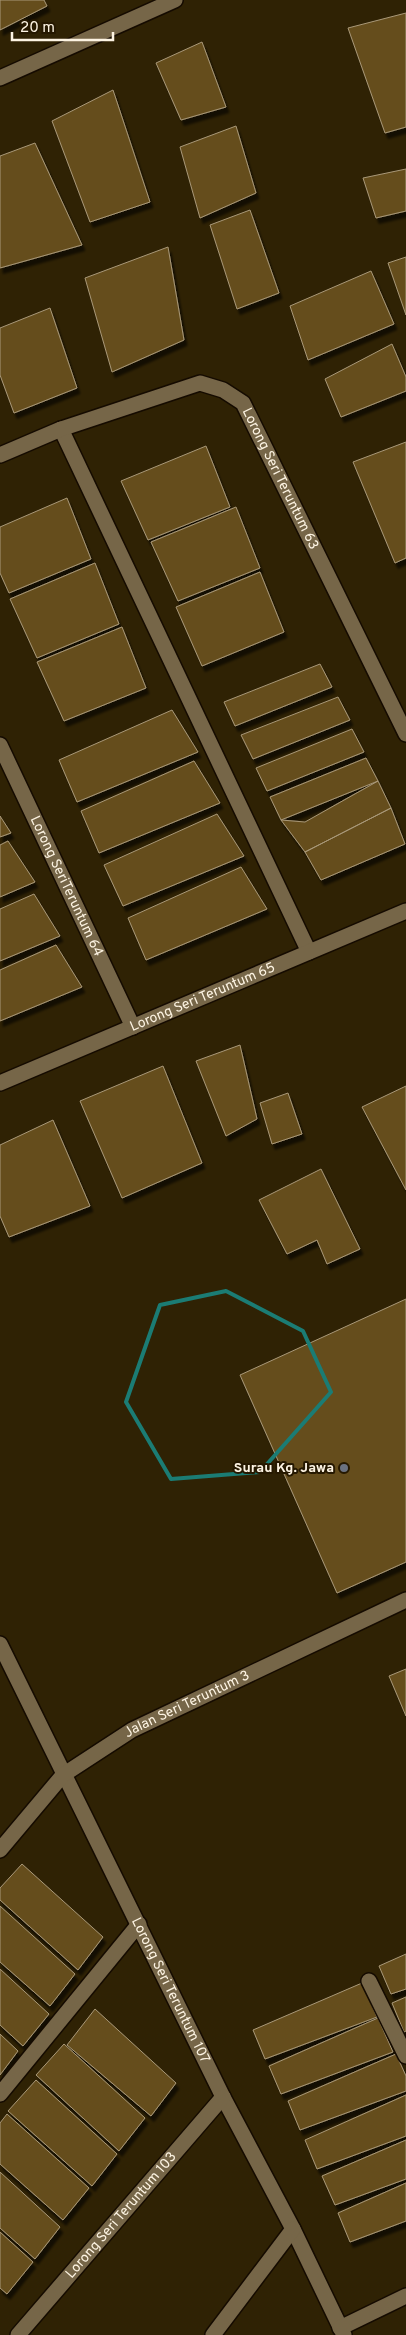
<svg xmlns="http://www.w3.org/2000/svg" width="406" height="2335" font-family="Overpass,sans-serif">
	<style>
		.building { fill: #654e1e; stroke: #a99878; filter: url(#shadow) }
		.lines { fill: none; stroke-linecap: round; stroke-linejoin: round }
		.service-casing { stroke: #150b00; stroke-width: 18 }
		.minor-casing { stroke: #150b00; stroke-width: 18 }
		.service { stroke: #766648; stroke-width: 15 }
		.minor { stroke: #766648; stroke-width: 15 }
		.marked { fill: none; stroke: #1b7c74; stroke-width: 4; stroke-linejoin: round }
		.worship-dot { fill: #6b7280; stroke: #251800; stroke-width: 2 }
		.labels { text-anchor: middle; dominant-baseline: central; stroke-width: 4; stroke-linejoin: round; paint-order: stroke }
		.street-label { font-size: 14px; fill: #fdf4e3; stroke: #251800 }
		.poi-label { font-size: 14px; font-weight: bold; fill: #fdf4e3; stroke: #251800; text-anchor: end }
	</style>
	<defs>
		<filter id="shadow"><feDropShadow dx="3" dy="5.5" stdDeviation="1" flood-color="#0009"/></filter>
	</defs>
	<rect width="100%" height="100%" fill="#2f2204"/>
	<!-- building -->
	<path class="building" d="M0 0H44L47 6 0 30Z
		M406 13V127L385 133 348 28Z
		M202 42 226 107 181 120 156 63Z
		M113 90 150 202 90 222 52 121Z
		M236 126 256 193 200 218 180 147Z
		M35 143 82 245 0 268V156Z
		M406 169V211L376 218 363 178Z
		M250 210 279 293 237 309 210 225Z
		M168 247 184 340 112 372 85 278Z
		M406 257V315L388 263Z
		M371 271 394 324 308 360 290 306Z
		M50 308 77 388 14 413 0 375V328Z
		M392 344 406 377V391L341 417 325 379Z
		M406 442V558L395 563 353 462Z
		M206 446 230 507 148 540 121 481Z
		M67 498 91 559 9 593 0 573V527Z
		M236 507 260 568 178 601 151 542Z
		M95 563 119 624 37 658 10 599Z
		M260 572 284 632 202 666 176 607Z
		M122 627 146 688 64 721 37 662Z
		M320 664 332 687 235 726 224 702Z
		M338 697 350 720 253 759 241 735Z
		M172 710 198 752 77 802 59 760Z
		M352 729 364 752 267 791 256 768Z
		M366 758 378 781 281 820 270 797Z
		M194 761 220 803 99 853 81 811Z
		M378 781 391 808 305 852 281 820 305 822Z
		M391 808 405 844 321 880 305 852Z
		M217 814 244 856 123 906 104 865Z
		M0 816 11 833 0 837Z
		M8 841 35 882 0 897V845Z
		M241 867 267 909 146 960 128 918Z
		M34 894 60 936 0 961V909Z
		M56 945 82 987 0 1021V970Z
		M240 1045 257 1119 226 1136 196 1061Z
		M163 1066 202 1163 122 1198 80 1101Z
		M406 1086V1190L362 1107Z
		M288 1093 302 1134 272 1144 260 1103Z
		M53 1120 90 1206 9 1237 0 1216V1145Z
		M321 1169 360 1249 327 1264 317 1240 287 1254 259 1200Z
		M406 1299V1562L337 1593 240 1375Z
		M406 1669V1716L389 1676Z
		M22 1864 103 1937 78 1970 0 1900V1888Z
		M0 1906 75 1974 50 2006 0 1962Z
		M406 1954V1989L391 1994 379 1966Z
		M0 1969 49 2014 23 2046 0 2025Z
		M362 1983 377 2017 265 2059 253 2030Z
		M406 1997V2031L404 2032 392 2003Z
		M95 2009 176 2083 151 2116 67 2045Z
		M378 2018 393 2052 281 2094 269 2066Z
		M0 2034 18 2051 0 2075Z
		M64 2044 145 2118 119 2151 36 2075Z
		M396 2054 406 2076V2091L300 2130 288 2101Z
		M36 2080 117 2154 92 2186 8 2111Z
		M406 2095V2136L317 2169 305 2140Z
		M7 2114 89 2188 63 2220 0 2164V2123Z
		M406 2140V2179L335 2205 322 2176Z
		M0 2172 60 2227 35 2259 0 2228Z
		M406 2183V2221L350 2242 338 2213Z
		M0 2232 33 2262 7 2294 0 2288Z"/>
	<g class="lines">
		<defs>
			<path id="service" d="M61 429 309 952
				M369 1981 406 2056
				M0 2094 139 1924"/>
			<g id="minor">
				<path d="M0 78 175 0"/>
				<path id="s1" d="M0 455 61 429 200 383 223 390 243 403 406 734"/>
				<path id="s2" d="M0 745 133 1027"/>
				<path id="s3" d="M0 1083 406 911"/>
				<path id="s4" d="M0 1644 223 2097 293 2229 344 2335"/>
				<path id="s5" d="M0 1850 63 1775 132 1730 406 1600"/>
				<path d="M340 2328 406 2296"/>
				<path id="s6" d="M18 2335 223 2097"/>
				<path d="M213 2335 293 2229"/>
			</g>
		</defs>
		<!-- service casing -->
		<use href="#service" class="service-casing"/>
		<!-- minor casing -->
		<use href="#minor" class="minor-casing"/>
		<!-- service -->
		<use href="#service" class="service"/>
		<!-- minor -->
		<use href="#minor" class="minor"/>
	</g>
	<!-- marked area -->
	<path class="marked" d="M226 1291 303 1331 331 1392 260 1472 171 1479 126 1402 160 1305Z"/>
	<!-- markers -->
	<circle class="worship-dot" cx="344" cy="1468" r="5"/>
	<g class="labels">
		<!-- street labels -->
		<g class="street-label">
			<text stroke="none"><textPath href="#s1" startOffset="345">Lorong Seri Teruntum 63</textPath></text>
			<text stroke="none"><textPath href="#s2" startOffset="156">Lorong SeriTeruntum 64</textPath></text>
			<text stroke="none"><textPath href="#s3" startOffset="220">Lorong Seri Teruntum 65</textPath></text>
			<text stroke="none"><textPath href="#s5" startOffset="241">Jalan Seri Teruntum 3</textPath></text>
			<text stroke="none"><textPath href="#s4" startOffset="386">Lorong Seri Teruntum 107</textPath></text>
			<text stroke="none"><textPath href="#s6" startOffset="158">Lorong Seri Teruntum 103</textPath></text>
		</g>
		<!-- poi labels -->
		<g class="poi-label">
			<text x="334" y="1468">Surau Kg. Jawa</text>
		</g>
	</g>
	<!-- scale -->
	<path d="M12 32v8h101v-8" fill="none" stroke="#fdf4e3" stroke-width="2.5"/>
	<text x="20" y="32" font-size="15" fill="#fdf4e3" stroke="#251800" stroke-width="4" paint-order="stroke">20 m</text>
</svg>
